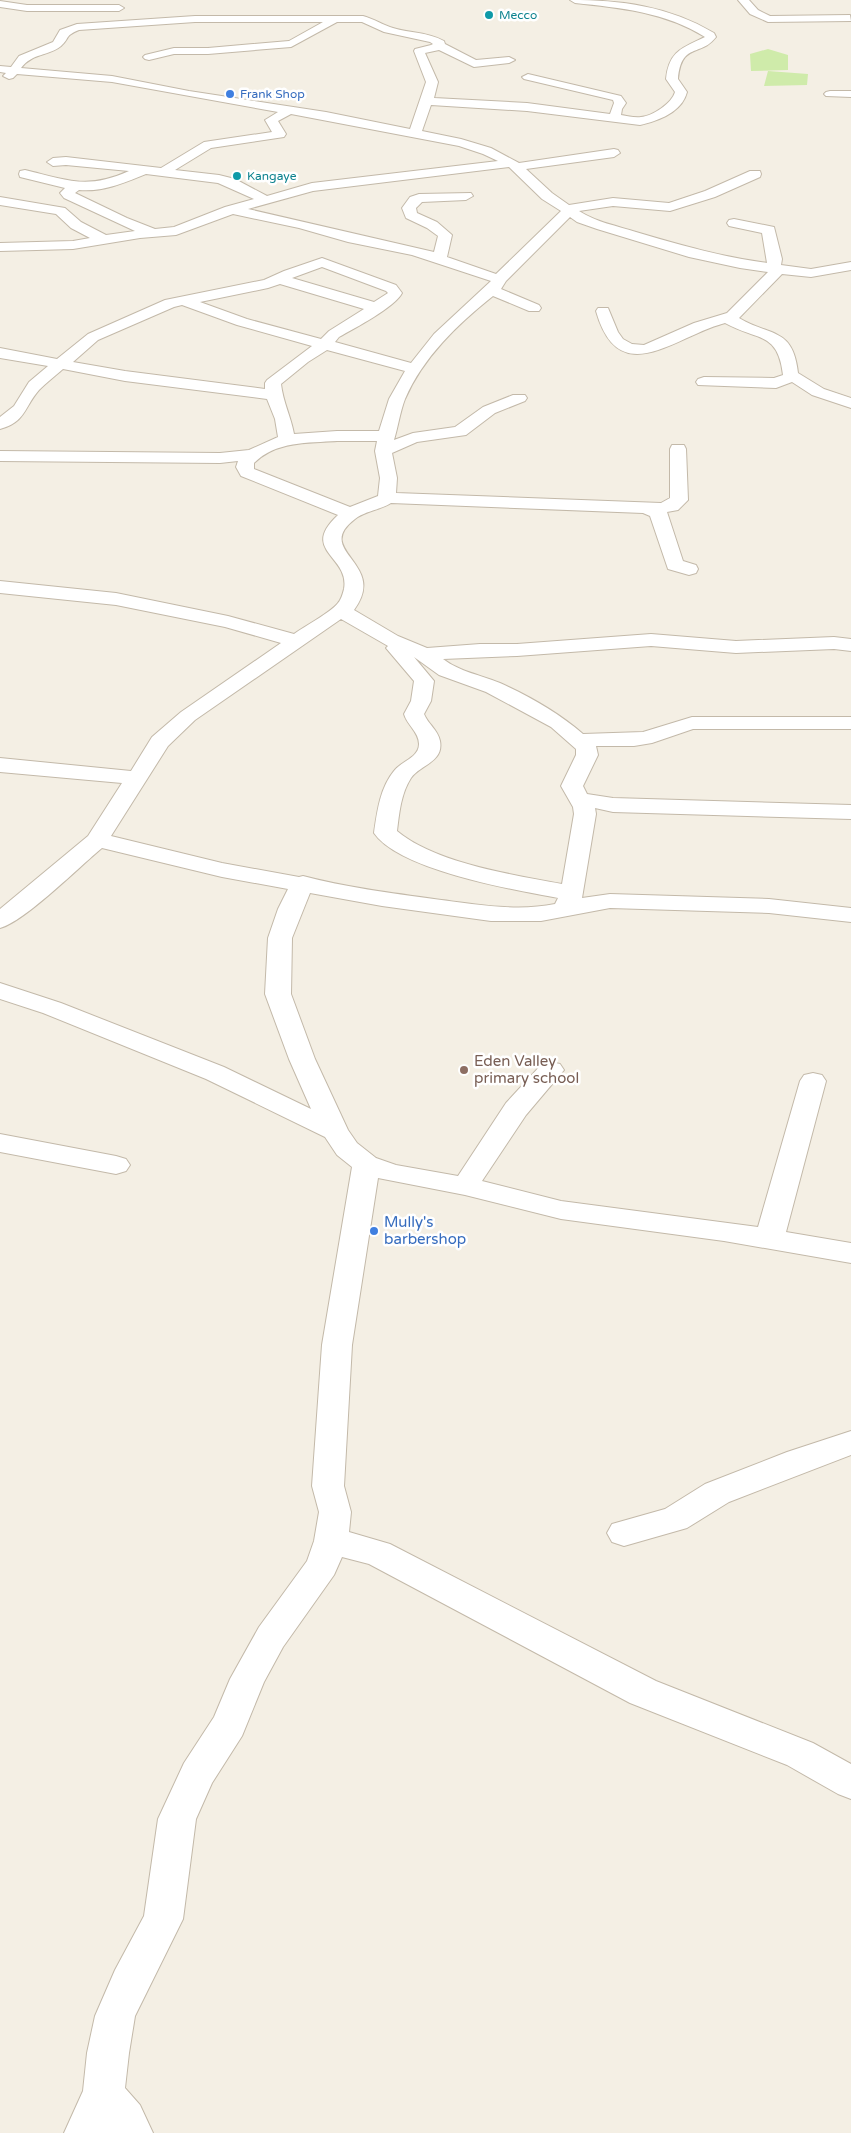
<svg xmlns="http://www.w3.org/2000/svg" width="851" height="2133" font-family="'Varela Round',sans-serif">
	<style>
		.green { fill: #cfebaa }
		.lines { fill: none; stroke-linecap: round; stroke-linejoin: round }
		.minor-casing { stroke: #c3b9a9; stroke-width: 2 }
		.minor { fill: #fff; fill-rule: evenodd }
		.culture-dot { fill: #0f9aa8; stroke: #fff; stroke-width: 2 }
		.shop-dot { fill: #3f7fe0; stroke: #fff; stroke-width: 2 }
		.education-dot { fill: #8d6e63; stroke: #fff; stroke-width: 2 }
		.labels { text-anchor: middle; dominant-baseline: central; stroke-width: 5; stroke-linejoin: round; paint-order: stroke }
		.far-culture-label { font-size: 12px; fill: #0d838f; stroke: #fff; text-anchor: start }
		.far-shop-label { font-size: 12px; fill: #366cbe; stroke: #fff; text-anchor: start }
		.education-label { font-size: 15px; fill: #785e54; stroke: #fff; text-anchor: start }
		.shop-label { font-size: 15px; fill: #366cbe; stroke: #fff; text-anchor: start }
	</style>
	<rect width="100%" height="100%" fill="#f4efe4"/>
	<!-- green -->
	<path class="green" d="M768 49 788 55V70L751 71 750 54Z
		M768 71 808 74 807 85 764 86Z"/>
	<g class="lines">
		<defs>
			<path id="minor" d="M570 0C621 0 669 6 714 33L716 37C701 57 681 42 678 79L687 92C682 112 658 121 640 125L527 111 431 105 422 131 461 139 491 148 519 163 614 149 618 150 620 153 614 157 526 169 552 193 569 205 613 198 669 203 705 191 750 171H760L761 174 760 177 715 197 670 211 613 206 579 211C596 222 617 226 636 232 680 245 722 257 767 263L762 233 729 226 727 223 729 220 734 219 774 227 782 259 781 265 811 269 851 262V270L811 277 782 274 739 318C771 337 793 327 798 373L824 389 851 398V408L812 395 792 382 776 388 698 385 696 382 698 379 704 377 774 378 783 375C778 331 757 341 725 323 675 336 619 392 596 311L598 308H608L618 332 623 339 632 344 644 345 694 323 727 313 768 272 740 268 689 257 597 229 577 222 570 217 506 281 501 289 539 305 541 308 539 311H529L493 296C458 324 423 357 405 399 400 412 398 427 394 440L413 433 455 427 483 407 513 395H525L527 398 525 401 495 413 466 435 417 442 392 453 397 478 396 493 661 503 670 498V449L672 445H684L686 449 688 500 678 510 667 512 683 561 696 565 698 569 696 573 689 575 668 569 650 516 643 513 391 503C380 510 365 511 355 519 312 552 389 562 354 610L398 636 427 648 480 644H517L651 634 736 641 834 637 851 639V651L834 649 736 653 651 646 517 656 443 659C460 672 481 675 500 683 529 696 559 713 583 734L643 732 692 717H851V729H693L652 743 634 746H596L598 755 583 786 587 794 613 798 851 805V819L613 812 595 808 596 814 582 898 610 894 769 899 851 908V922L769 913 610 908 541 921H491L382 906 310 893 292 938 291 994 315 1059 348 1130 357 1143 376 1158 396 1165 458 1176 506 1103 542 1064 551 1062 560 1064 564 1070 526 1115 482 1181 561 1201 758 1227 800 1081 804 1075 813 1073 822 1075 826 1081 786 1232 851 1243V1263L724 1241 561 1219 465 1195 378 1178 352 1345 344 1486 351 1512 349 1532 390 1544 656 1681 813 1743 851 1764V1799L838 1794 787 1765 630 1703 369 1564 342 1557 334 1575 283 1647 264 1682 242 1736 212 1783 196 1819 183 1919 135 2016 129 2053 125 2088 140 2105 153 2133H64L83 2091 87 2053 95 2016 115 1970 144 1916 158 1819 184 1763 214 1717 230 1679 259 1627 307 1561 314 1541 319 1512 312 1486 322 1345 352 1167 337 1155 325 1137 206 1079 43 1013 0 999V983L61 1003 224 1067 311 1109 289 1059 265 994 268 938 278 909 288 889 222 877 102 848C80 866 24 922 0 928V909L88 836 122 783 0 772V758L131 771 152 737 181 712 281 643 225 627 116 605 0 593V581L116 593 228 616 294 634C305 626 330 613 338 603 341 600 343 593 344 589 350 556 299 551 338 515L241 476 236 467 238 461 220 463 0 461V451L220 453 249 450 278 437 275 419 267 399 125 381 63 369C55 376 46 383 39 390 24 407 26 422 0 429V417L14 406 29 382 48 366 0 358V348L57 359 88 334 165 300 264 280 284 271 322 258 396 285 402 293C395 307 355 328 339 337L335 342 411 363 434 334 491 281 412 255 348 242 299 228 233 214 176 235 140 238 73 249 0 251V243L73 241 90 238 71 228 56 214 0 205V197L65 208 81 222 106 235 135 231 64 198 60 193 65 188 20 177 19 174 20 171 25 170C67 180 87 190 129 171L66 165 53 166 47 162 53 158 66 157 161 168 204 142 272 132 265 120 278 112 112 82 17 74 13 78 9 79 3 76 6 73 0 72V66L11 67 19 56 53 42 60 30 77 24 195 16H363C374 19 383 25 393 28 410 33 428 32 444 41L445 44 476 60 509 57 515 60 509 63 474 67 439 50 425 53 438 82 434 98 527 103 610 114 614 103 613 100 524 79 522 77 528 74 621 96 626 103 622 109 621 115C628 116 635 118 641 117 653 116 672 103 675 92L666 79C669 51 682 48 705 37 665 12 621 8 575 3ZM195 22H323L289 41 208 48H174L145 55 143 57 145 59 149 60 174 54H208L291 47 337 22H362L384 32 430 42 433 44 431 45 415 49 414 51 426 82 410 129 326 112 189 91 112 76 21 68C32 53 49 56 61 46 70 38 64 36 79 30ZM291 114 459 146 483 154 498 161 312 183 267 196 235 179 219 175 175 170 211 148 284 137 286 134 278 121ZM509 167 542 199 561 211 496 274 447 257 452 235 437 222 417 213 416 208 422 202 466 200 473 196 471 193 419 194 410 197 402 208 406 218 427 228 438 236 434 252 248 209 313 191ZM146 174 218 183 254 199 225 207 174 227 155 229 127 218 75 193 79 190C103 192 124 183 146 174ZM322 267 386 291 388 293 374 302 292 278ZM280 284 364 309 329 331 321 339 247 319 200 302 268 288ZM182 305 237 325 312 346 267 380 265 383V389L125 371 73 362 98 340 174 307ZM327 350 405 371 389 399 379 431H337L294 434C291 417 283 402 281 384L308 362ZM337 441H377L375 451 380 478 378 496 350 507 254 469V463C276 441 308 443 337 441ZM341 619 388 646 386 648 414 681 411 701 404 714C407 725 419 732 419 744 419 758 401 761 394 771 380 788 377 812 374 833 399 870 514 890 558 898L555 904C516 912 474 904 434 899 390 893 345 887 303 876L299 877 222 863 111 836 168 746 195 720ZM414 657 439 675 486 692 551 727 576 749V755L561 786 573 807 574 814 562 884C513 875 435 863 397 831 399 814 401 793 411 778 420 765 444 762 440 741 438 730 428 724 424 714L431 701 434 681Z
				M738 0H749L758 10 770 16 850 15 851 21 768 22 750 14Z
				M0 1 27 5H119L124 8 119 11H27L0 7Z
				M830 91H851V97L826 96 824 94 826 92Z
				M0 1134 116 1156 126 1159 130 1165 126 1171 116 1174 0 1152Z
				M851 1431V1455L729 1502 687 1528 624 1546 612 1542 607 1533 612 1524 665 1509 705 1484 787 1452Z"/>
		</defs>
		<!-- minor casing -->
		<use href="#minor" class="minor-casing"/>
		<!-- minor -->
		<use href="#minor" class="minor"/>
	</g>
	<!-- markers -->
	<g class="culture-dot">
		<circle cx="489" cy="15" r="5"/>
		<circle cx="237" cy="176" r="5"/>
	</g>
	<g class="shop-dot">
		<circle cx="230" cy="94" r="5"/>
		<circle cx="374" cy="1231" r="5"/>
	</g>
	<circle class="education-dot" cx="464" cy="1070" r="5"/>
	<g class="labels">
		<!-- far-culture labels -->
		<g class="far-culture-label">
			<text x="499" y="15">Mecco</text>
			<text x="247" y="176">Kangaye</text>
		</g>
		<!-- far-shop labels -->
		<g class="far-shop-label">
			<text x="240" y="94">Frank Shop</text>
		</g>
		<!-- education labels -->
		<g class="education-label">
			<text x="474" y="1061">Eden Valley<tspan x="474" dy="17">primary school</tspan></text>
		</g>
		<!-- shop labels -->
		<g class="shop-label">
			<text x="384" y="1222">Mully's<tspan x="384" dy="17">barbershop</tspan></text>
		</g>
	</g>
</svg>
